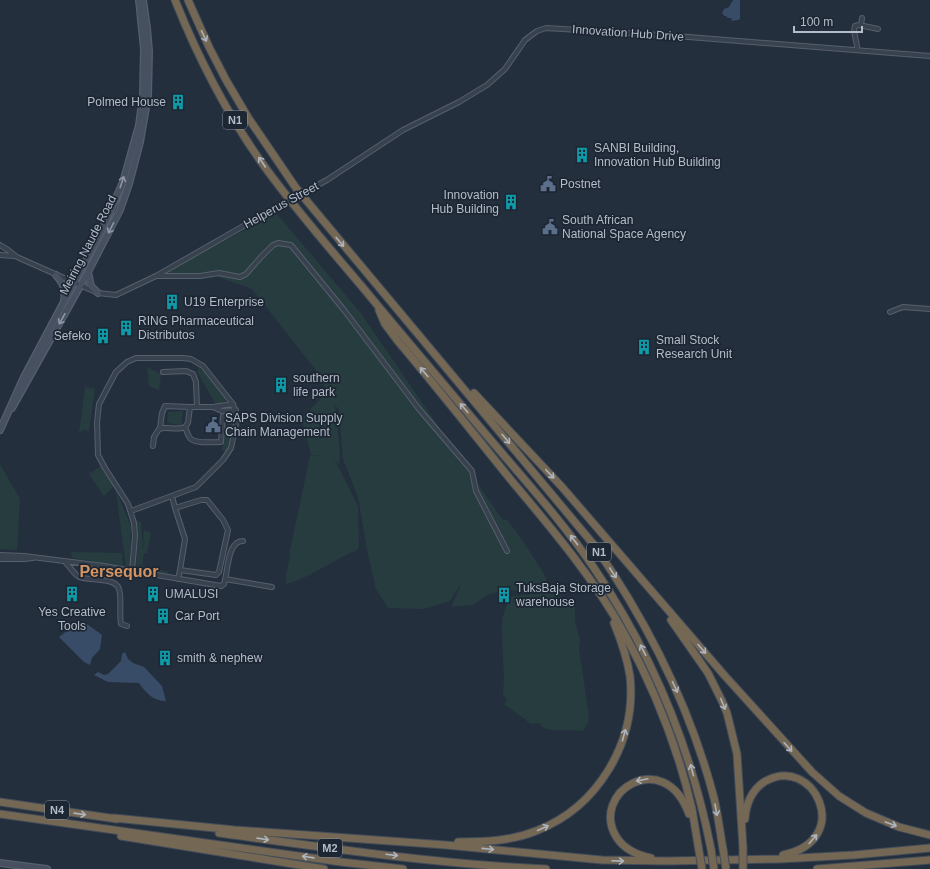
<svg xmlns="http://www.w3.org/2000/svg" width="930" height="869" font-family="Helvetica,sans-serif">
	<style>
		.green { fill: #263c3f }
		.water { fill: #394c67 }
		.lines { fill: none; stroke-linecap: round; stroke-linejoin: round }
		.street-casing { stroke: #565f6c; stroke-width: 6 }
		.secondary-casing { stroke: #565f6c; stroke-width: 8 }
		.highway-casing { stroke: #434c59; stroke-width: 9 }
		.street { stroke: #38414e; stroke-width: 4 }
		.secondary { stroke: #465061; stroke-width: 5.5 }
		.highway { stroke: #746855; stroke-width: 7 }
		.street-bridge-casing { stroke: #565f6c; stroke-width: 6; stroke-linecap: butt }
		.highway-bridge-casing { stroke: #434c59; stroke-width: 9; stroke-linecap: butt }
		.street-bridge { stroke: #38414e; stroke-width: 4 }
		.highway-bridge { stroke: #746855; stroke-width: 7 }
		.oneway { stroke: #aeb4bd }
		.oneway2 { stroke: #8e96a5 }
		.labels { text-anchor: middle; dominant-baseline: central; stroke-width: 3.5; stroke-linejoin: round; paint-order: stroke }
		.shield { fill: #1d2633; stroke: #878f9c; stroke-width: 1 }
		.shield-label { font-size: 11px; font-weight: bold; fill: #b4bcc9 }
		.street-label { font-size: 12px; fill: #b4bcc9; stroke: #1d2633 }
		.poi-label { font-size: 12px; fill: #b4bcc9; stroke: #1d2633; text-anchor: start }
		.district-label { font-size: 16px; font-weight: bold; fill: #d59563; stroke: #1d2633 }
	</style>
	<rect width="100%" height="100%" fill="#242f3e"/>
	<!-- green -->
	<path class="green" d="M276 213 360 312 502 519 507 520 516 531 532 555 546 577V587L536 586 525 592 505 589 486 596 473 605 451 607 462 582 450 601 423 609 388 608 376 589 367 550 358 497 343 459 339 410 335 405 340 452 339 465 334 458 358 506 359 548C356 552 352 552 348 554 329 563 307 579 286 584V576L290 556 289 555 310 456H324L311 455 302 419 327 391 315 369 252 289 215 276 163 274Z
		M147 367 161 374 159 390 149 386Z
		M199 367 229 399 217 406 197 372Z
		M85 387 95 389 89 431 83 430 79 433Z
		M183 411 181 426 167 422 168 412Z
		M234 413V419L228 450 222 451 225 426H227L230 417 227 414Z
		M0 464 20 499 17 550 0 549Z
		M101 466 114 486 104 496 89 474Z
		M116 491 131 526 130 568H126Z
		M137 521 141 522 143 550 144 530 151 532 147 554 144 553V556H143V564H138L169 572 166 575 136 569Z
		M71 552 122 553 123 567 72 558Z
		M544 593 556 594 575 604V621L580 640 579 649 589 716 588 723 583 731C575 730 549 731 544 728 541 727 541 725 539 723L531 724 504 704 507 701 503 694 504 678 502 635V619L507 604 512 596Z"/>
	<!-- water -->
	<path class="water" d="M733 0H740V19L738 20 732 21 731 18H728L726 16H724V15L722 13 724 9 729 7Z
		M87 624 102 635 100 649 92 658 90 665 84 662 59 637 68 630H80L82 627Z
		M125 652 128 659 133 663 144 667 162 686 166 701C153 701 146 693 139 683L108 682 94 675 98 672 104 675 108 674 121 661 122 654Z"/>
	<g class="lines">
		<defs>
			<path id="street" d="M861 25 862 18
				M857 50C858 42 852 33 855 26L859 25 878 29
				M327 180 403 130 459 102 487 85 505 69 525 40 537 31 546 28 676 36 930 56
				M0 245 8 250 17 257 98 293 116 295 156 276 261 216
				M0 255 14 256
				M156 276H200L219 273 240 277 246 274 261 257 273 245 278 243 291 245 344 310 419 409 472 471 476 491 507 551
				M890 312 903 307 930 309
				M163 372 186 371 193 374 196 382 197 407
				M213 407 222 411 236 410
				M185 427C187 431 188 437 191 439 196 444 214 442 221 442L223 416
				M160 428 162 413 165 406 190 407
				M153 446 154 437 159 429C167 426 177 431 185 427L188 423 190 407H213L233 404
				M172 496 175 508
				M131 511 196 487 223 460 231 448 237 419 233 404 203 366 191 359 183 358H136L127 362 116 372 99 404 97 422 98 455 105 468 128 504 134 523 135 536 132 571
				M0 555 24 556 104 566 221 586 224 584C228 572 227 541 243 541
				M0 559H24L33 558
				M66 563C70 567 74 574 79 577 89 581 116 577 119 589 122 599 119 613 121 624L127 626
				M178 579 180 570 216 575 219 572 228 530 223 520 207 500H201L175 508 185 539 180 570
				M225 579 272 587"/>
			<path id="secondary" d="M88 272 91 286 98 293
				M56 275C63 283 66 289 64 300
				M12 408 88 272 120 210 129 184 140 142 148 96 149 51 147 28 143 0
				M0 430 24 377 101 232 123 182 139 125 143 95 144 49 139 0
				M0 863 47 869"/>
			<path id="highway" d="M175 0C199 60 229 118 267 170 297 211 331 250 364 289 407 341 451 393 495 445 529 485 565 525 594 568 653 655 691 747 711 849
				M188 0 209 47 226 80 249 119 296 188 594 545C648 623 690 706 714 798 718 815 720 832 723 849
				M379 310 385 324 397 340C436 386 473 433 511 480 552 529 593 577 624 633 654 688 678 748 692 809 694 821 696 833 698 845
				M474 393 562 487 725 676 812 772 839 796 866 813 899 827 930 835
				M671 620 708 673 722 701 727 713 737 754 743 847
				M0 802 117 819
				M0 814 341 862 403 869
				M114 818 235 830 446 845 602 860 667 861 780 859 854 855 930 848
				M745 819C746 804 751 791 764 782 813 752 856 840 783 855
				M219 833C327 848 437 864 546 869
				M121 836 324 869
				M458 842C485 842 511 841 536 831 598 807 637 742 630 676 627 658 621 640 614 623
				M651 858C637 855 625 850 617 838 588 793 664 745 689 814
				M817 869 930 860"/>
		</defs>
		<!-- street casing -->
		<use href="#street" class="street-casing"/>
		<!-- secondary casing -->
		<use href="#secondary" class="secondary-casing"/>
		<!-- highway casing -->
		<use href="#highway" class="highway-casing"/>
		<!-- street -->
		<use href="#street" class="street"/>
		<!-- secondary -->
		<use href="#secondary" class="secondary"/>
		<!-- highway -->
		<use href="#highway" class="highway"/>
		<defs>
			<path id="street-bridge" d="M261 216 327 180"/>
			<path id="highway-bridge" d="M698 845 702 869
				M743 847V869
				M711 849 714 869
				M723 849 726 869"/>
		</defs>
		<!-- street-bridge casing -->
		<use href="#street-bridge" class="street-bridge-casing"/>
		<!-- highway-bridge casing -->
		<use href="#highway-bridge" class="highway-bridge-casing"/>
		<!-- street-bridge -->
		<use href="#street-bridge" class="street-bridge"/>
		<!-- highway-bridge -->
		<use href="#highway-bridge" class="highway-bridge"/>
	</g>
	<!-- one-way arrows -->
	<defs><path id="oneway-shaft" d="M-6 0H5M1.5-3L5.5 0L1.5 3" fill="none" stroke-width="1.6" stroke-linecap="round" stroke-linejoin="round"/></defs>
	<g class="oneway">
		<use href="#oneway-shaft" transform="translate(204 36) rotate(65)"/>
		<use href="#oneway-shaft" transform="translate(262 162) rotate(-124)"/>
		<use href="#oneway-shaft" transform="translate(340 242) rotate(50)"/>
		<use href="#oneway-shaft" transform="translate(424 372) rotate(-130)"/>
		<use href="#oneway-shaft" transform="translate(464 408) rotate(-130)"/>
		<use href="#oneway-shaft" transform="translate(506 439) rotate(50)"/>
		<use href="#oneway-shaft" transform="translate(550 474) rotate(46)"/>
		<use href="#oneway-shaft" transform="translate(574 540) rotate(-127)"/>
		<use href="#oneway-shaft" transform="translate(613 573) rotate(56)"/>
		<use href="#oneway-shaft" transform="translate(702 649) rotate(49)"/>
		<use href="#oneway-shaft" transform="translate(643 650) rotate(-117)"/>
		<use href="#oneway-shaft" transform="translate(675 687) rotate(65)"/>
		<use href="#oneway-shaft" transform="translate(723 704) rotate(68)"/>
		<use href="#oneway-shaft" transform="translate(624 735) rotate(-74)"/>
		<use href="#oneway-shaft" transform="translate(788 747) rotate(48)"/>
		<use href="#oneway-shaft" transform="translate(692 770) rotate(-105)"/>
		<use href="#oneway-shaft" transform="translate(642 780) rotate(168)"/>
		<use href="#oneway-shaft" transform="translate(716 810) rotate(80)"/>
		<use href="#oneway-shaft" transform="translate(80 814) rotate(8)"/>
		<use href="#oneway-shaft" transform="translate(891 824) rotate(20)"/>
		<use href="#oneway-shaft" transform="translate(543 828) rotate(-24)"/>
		<use href="#oneway-shaft" transform="translate(263 839) rotate(8)"/>
		<use href="#oneway-shaft" transform="translate(813 839) rotate(-50)"/>
		<use href="#oneway-shaft" transform="translate(488 849) rotate(6)"/>
		<use href="#oneway-shaft" transform="translate(392 855) rotate(7)"/>
		<use href="#oneway-shaft" transform="translate(308 857) rotate(-172)"/>
		<use href="#oneway-shaft" transform="translate(618 861) rotate(2)"/>
	</g>
	<g class="oneway2">
		<use href="#oneway-shaft" transform="translate(122 182) rotate(-72)"/>
		<use href="#oneway-shaft" transform="translate(111 228) rotate(117)"/>
		<use href="#oneway-shaft" transform="translate(62 319) rotate(119)"/>
	</g>
	<!-- icons -->
	<defs>
		<symbol id="building-bare" viewBox="-9 -9 18 18"><path d="M-4-6H4V6H1V3H-1V6H-4ZM-2.5-4.3h1.7v1.8h-1.7ZM.8-4.3h1.7v1.8H.8ZM-2.5-1h1.7V.8h-1.7ZM.8-1h1.7V.8H.8Z" fill="#0f9aa8" stroke="#1d2633" stroke-width="2.5" paint-order="stroke"/></symbol>
		<symbol id="civic-bare" viewBox="-9 -9 18 18"><path d="M-.6-6.5H3V-4.5H.6V-3L4-1V1h2V6H-6V1h2V-1L-.6-3ZM-1.2 2.5V6h2.4V2.5Z" fill="#5c6f8a" stroke="#1d2633" stroke-width="2.5" paint-order="stroke"/></symbol>
	</defs>
	<g fill-rule="evenodd">
		<use href="#building-bare" x="167" y="91" width="22" height="22"/>
		<use href="#building-bare" x="571" y="144" width="22" height="22"/>
		<use href="#civic-bare" x="537" y="173" width="22" height="22"/>
		<use href="#building-bare" x="500" y="191" width="22" height="22"/>
		<use href="#civic-bare" x="539" y="216" width="22" height="22"/>
		<use href="#building-bare" x="161" y="291" width="22" height="22"/>
		<use href="#building-bare" x="115" y="317" width="22" height="22"/>
		<use href="#building-bare" x="92" y="325" width="22" height="22"/>
		<use href="#building-bare" x="633" y="336" width="22" height="22"/>
		<use href="#building-bare" x="270" y="374" width="22" height="22"/>
		<use href="#civic-bare" x="202" y="414" width="22" height="22"/>
		<use href="#building-bare" x="61" y="583" width="22" height="22"/>
		<use href="#building-bare" x="142" y="583" width="22" height="22"/>
		<use href="#building-bare" x="493" y="584" width="22" height="22"/>
		<use href="#building-bare" x="152" y="605" width="22" height="22"/>
		<use href="#building-bare" x="154" y="647" width="22" height="22"/>
	</g>
	<g class="labels">
		<!-- shield labels -->
		<g class="shield">
			<rect x="223" y="111" width="24" height="18" rx="3"/>
			<rect x="587" y="543" width="24" height="18" rx="3"/>
			<rect x="45" y="801" width="24" height="18" rx="3"/>
			<rect x="318" y="839" width="24" height="18" rx="3"/>
		</g>
		<g class="shield-label">
			<text x="235" y="120">N1</text>
			<text x="599" y="552">N1</text>
			<text x="57" y="810">N4</text>
			<text x="330" y="848">M2</text>
		</g>
		<!-- street labels -->
		<g class="street-label">
			<text transform="translate(628 33) rotate(4)">Innovation Hub Drive</text>
			<text transform="translate(281 205) rotate(-29)">Helperus Street</text>
			<text transform="translate(88 245) rotate(-63)">Meiring Naude Road</text>
		</g>
		<!-- poi labels -->
		<g class="poi-label">
			<text x="166" y="102" text-anchor="end">Polmed House</text>
			<text x="594" y="148">SANBI Building,<tspan x="594" dy="14">Innovation Hub Building</tspan></text>
			<text x="560" y="184">Postnet</text>
			<text x="499" y="195" text-anchor="end">Innovation<tspan x="499" dy="14">Hub Building</tspan></text>
			<text x="562" y="220">South African<tspan x="562" dy="14">National Space Agency</tspan></text>
			<text x="184" y="302">U19 Enterprise</text>
			<text x="138" y="321">RING Pharmaceutical<tspan x="138" dy="14">Distributos</tspan></text>
			<text x="91" y="336" text-anchor="end">Sefeko</text>
			<text x="656" y="340">Small Stock<tspan x="656" dy="14">Research Unit</tspan></text>
			<text x="293" y="378">southern<tspan x="293" dy="14">life park</tspan></text>
			<text x="225" y="418">SAPS Division Supply<tspan x="225" dy="14">Chain Management</tspan></text>
			<text x="516" y="588">TuksBaja Storage<tspan x="516" dy="14">warehouse</tspan></text>
			<text x="165" y="594">UMALUSI</text>
			<text x="72" y="612" text-anchor="middle">Yes Creative<tspan x="72" dy="14">Tools</tspan></text>
			<text x="175" y="616">Car Port</text>
			<text x="177" y="658">smith &amp; nephew</text>
		</g>
		<!-- district labels -->
		<g class="district-label">
			<text x="119" y="571">Persequor</text>
		</g>
	</g>
	<!-- scale -->
	<path d="M794 26v6h68v-6" fill="none" stroke="#b4bcc9" stroke-width="2"/>
	<text x="800" y="26" font-size="12" fill="#b4bcc9" stroke="#1d2633" stroke-width="3" paint-order="stroke">100 m</text>
</svg>
